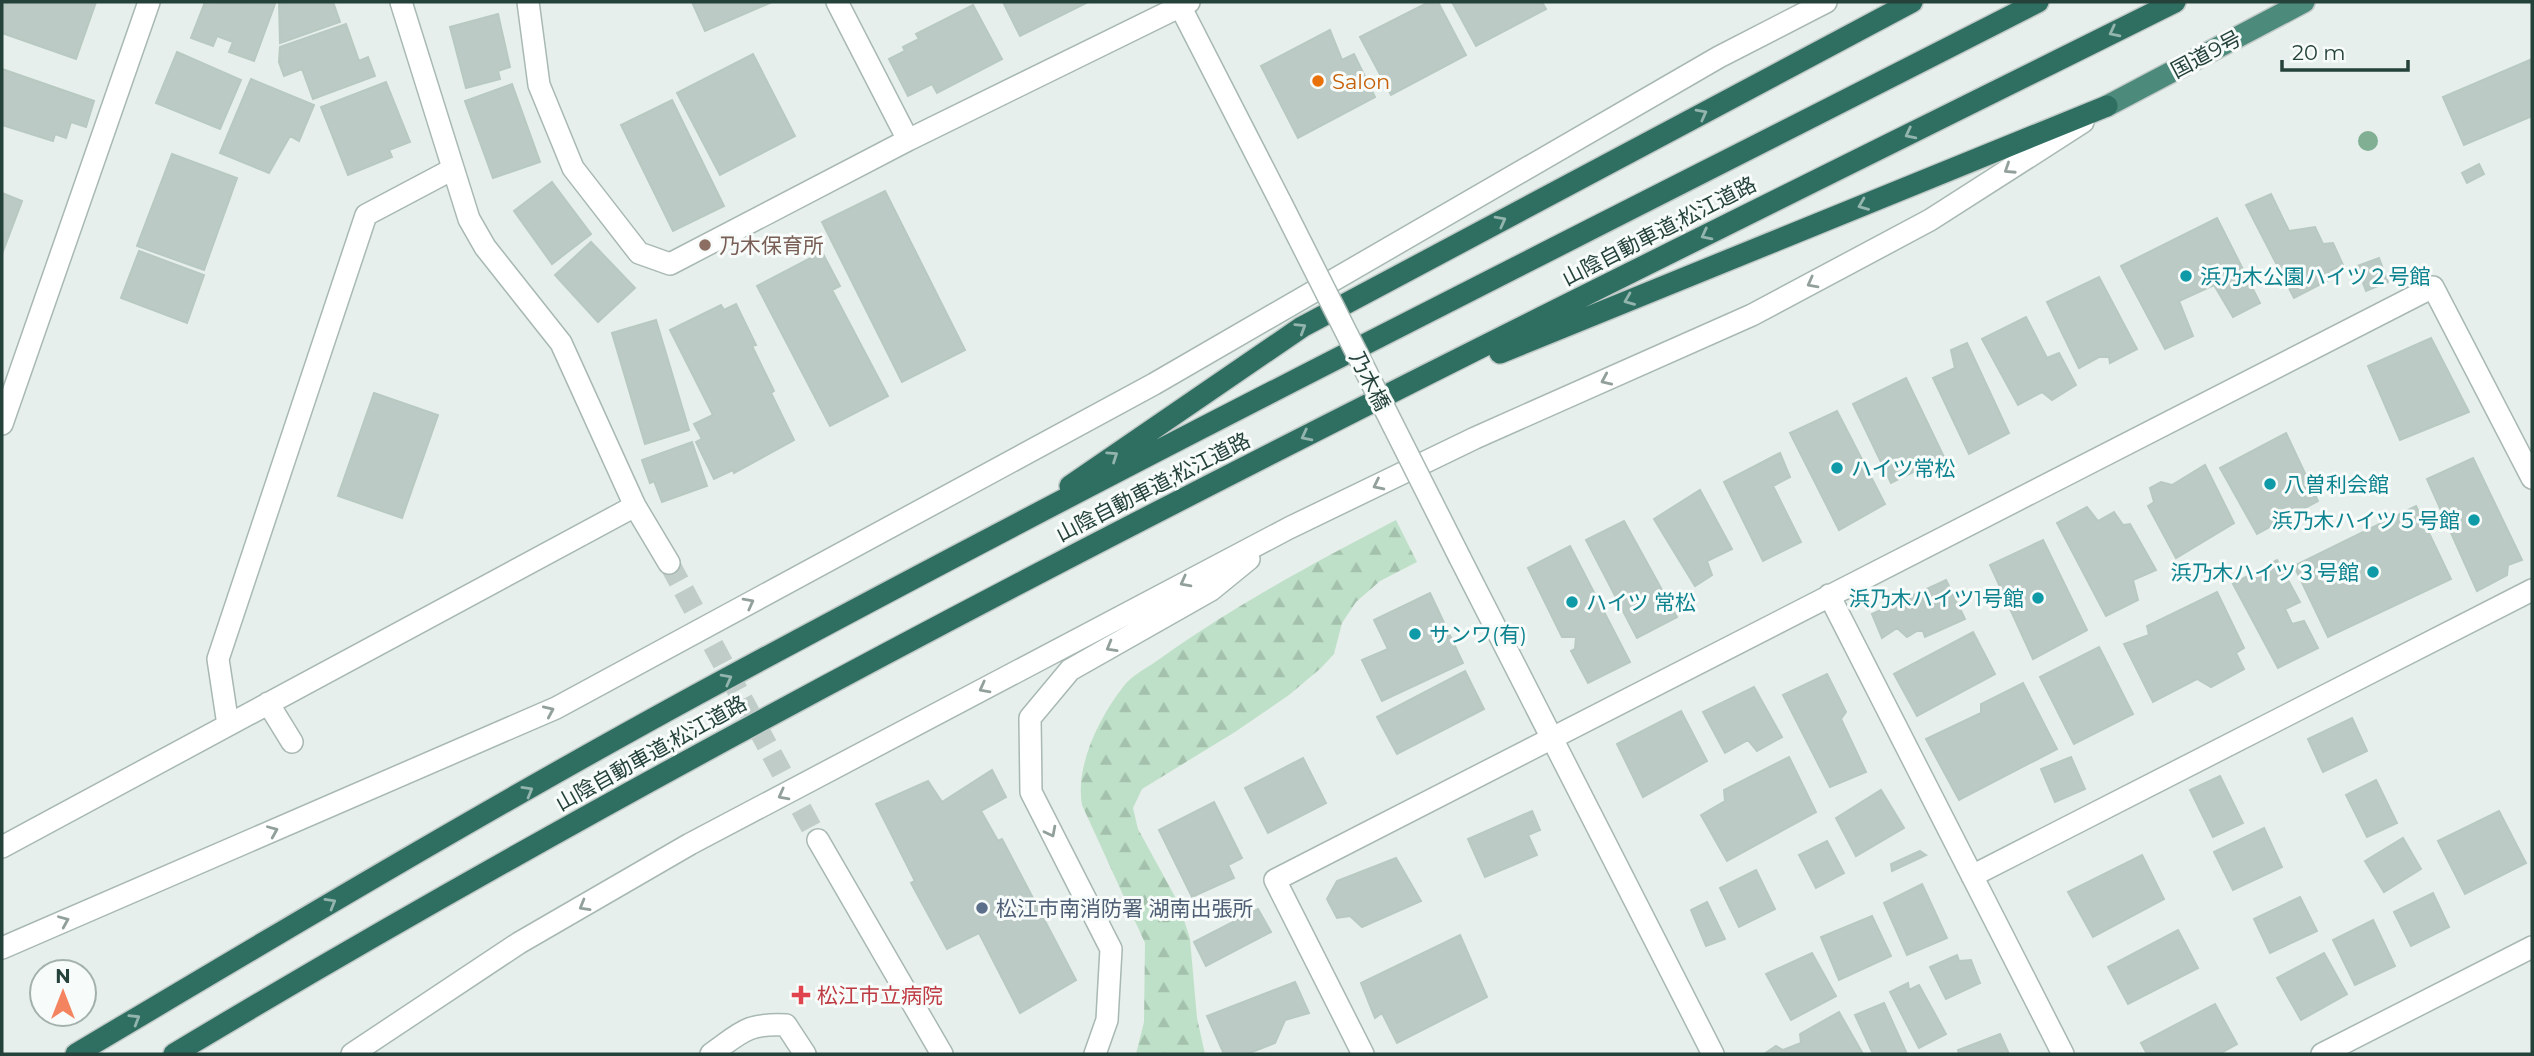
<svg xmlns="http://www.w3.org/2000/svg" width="2534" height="1056" font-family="Montserrat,'Noto Sans JP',sans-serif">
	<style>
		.forest { fill: url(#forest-firs) }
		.building { fill: #bbcac4; stroke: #b8c9c2; stroke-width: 2 }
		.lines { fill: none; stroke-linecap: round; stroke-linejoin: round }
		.minor-tunnel { stroke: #bfccc8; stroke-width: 21; stroke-dasharray: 21 10; stroke-linecap: butt }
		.service-casing { stroke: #a8b8b2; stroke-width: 24 }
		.minor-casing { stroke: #a8b8b2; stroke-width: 24 }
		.tertiary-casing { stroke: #a8b8b2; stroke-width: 24 }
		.trunk-casing { stroke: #c2cac8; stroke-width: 24 }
		.motorway-casing { stroke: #c2cac8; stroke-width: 24 }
		.service { stroke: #fff; stroke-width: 21 }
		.minor { stroke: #fff; stroke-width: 21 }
		.tertiary { stroke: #fff; stroke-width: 21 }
		.trunk { stroke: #4c8a7c; stroke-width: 21 }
		.motorway { stroke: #2f6f62; stroke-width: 21 }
		.tertiary-bridge-casing { stroke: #a8b8b2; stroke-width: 24; stroke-linecap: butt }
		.tertiary-bridge { stroke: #fff; stroke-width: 21 }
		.tree { fill: #80af93 }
		.oneway { stroke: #93b5ae }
		.oneway2 { stroke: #92a09c }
		.food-dot { fill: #e8710a; stroke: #f7fbf9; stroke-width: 2.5 }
		.education-dot { fill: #8d6e63; stroke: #f7fbf9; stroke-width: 2.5 }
		.culture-dot { fill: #0f9aa8; stroke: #f7fbf9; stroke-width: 2.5 }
		.service-dot { fill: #5c6f8a; stroke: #f7fbf9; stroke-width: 2.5 }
		.health-dot { fill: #e0444e; stroke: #f7fbf9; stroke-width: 2.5 }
		.labels { text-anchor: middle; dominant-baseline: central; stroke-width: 6; stroke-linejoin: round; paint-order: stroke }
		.street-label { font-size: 21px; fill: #24423a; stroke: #f7fbf9 }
		.food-label { font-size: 21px; fill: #c56008; stroke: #f7fbf9; text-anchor: start }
		.education-label { font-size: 21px; fill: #785e54; stroke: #f7fbf9; text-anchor: start }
		.culture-label { font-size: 21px; fill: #0d838f; stroke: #f7fbf9; text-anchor: start }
		.service-label { font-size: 21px; fill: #4e5e75; stroke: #f7fbf9; text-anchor: start }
		.health-label { font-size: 21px; fill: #be3a42; stroke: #f7fbf9; text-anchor: start }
	</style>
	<defs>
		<pattern id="forest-firs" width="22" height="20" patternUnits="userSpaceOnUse" patternTransform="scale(1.75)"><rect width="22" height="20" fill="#bfe0c8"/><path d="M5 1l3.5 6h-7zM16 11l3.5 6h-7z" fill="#a4c1ad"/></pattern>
	</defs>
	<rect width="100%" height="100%" fill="#e6efeb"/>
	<!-- forest -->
	<path class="forest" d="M1396 520 1417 562 1380 581 1356 602 1342 623 1334 654 1321 668 1289 695 1235 732 1142 789 1133 808 1138 829 1179 904 1190 939 1197 1018 1205 1054H1136L1144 1022 1145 943 1082 805C1075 766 1099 718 1123 687 1131 675 1149 667 1161 658 1232 607 1319 560 1396 520Z"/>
	<!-- building -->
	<path class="building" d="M2 2H96L76 59 2 33Z
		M205 2 275 4 254 61 229 52 233 42 217 36 213 46 191 38Z
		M279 2H333L340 22 280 43Z
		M692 2H772L705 31Z
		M1003 2H1088L1020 36Z
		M1429 2H1438L1466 55 1391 95 1360 37Z
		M1452 2H1542L1546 9 1476 46Z
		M973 5 1002 59 937 93 932 84 908 96 889 59 905 51 903 47 919 39 916 34Z
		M498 14 510 67 498 71 500 79 466 88 450 27Z
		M346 24 359 61 368 57 375 76 313 99 302 69 284 76 279 62 280 47Z
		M1330 30 1342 60 1354 54 1375 97 1298 138 1261 66Z
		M177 52 241 80 220 129 156 103Z
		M753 54 795 136 720 175 677 93Z
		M2532 59V116L2464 145 2443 97Z
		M2 69 94 101 86 127 71 122 66 138 55 134 53 141 2 125Z
		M251 79 314 105 299 141 290 136 269 173 220 153Z
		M386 82 410 142 389 150 392 157 348 175 321 107Z
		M512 84 540 162 493 178 465 101Z
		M672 100 724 206 673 231 621 125Z
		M172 154 237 178 204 270 137 246Z
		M2479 164 2484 174 2467 183 2462 173Z
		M552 182 591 234 552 264 514 211Z
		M885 191 965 350 902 382 822 222Z
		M2 193 22 201 2 254Z
		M2271 194 2289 231 2315 227 2323 244 2333 243 2343 265 2329 271V280L2294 298 2246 205Z
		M2217 218 2260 303 2233 317 2214 285 2179 301 2193 336 2165 349 2121 266Z
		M591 242 635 288 598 322 555 275Z
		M139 251 204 275 187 323 121 298Z
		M822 252 840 286 832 290 888 396 830 426 757 286Z
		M2379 258 2388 282 2366 291 2357 266Z
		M2099 277 2137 349 2110 363 2109 357H2099L2079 368 2047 302Z
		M736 304 756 345 752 346 774 391 771 393 794 440 734 473 733 470 714 479 696 442 702 439 694 424 713 415 670 330 721 305 724 310Z
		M2026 317 2047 358 2059 353 2076 385 2052 400 2042 392 2018 405 1982 339Z
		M656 320 689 430 645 444 612 333Z
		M2431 338 2469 412 2400 440 2368 366Z
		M1967 343 2009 433 1969 454 1933 378 1955 368 1951 350Z
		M1906 378 1944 457 1891 483 1853 404Z
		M374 393 438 415 402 518 338 496Z
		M1837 411 1885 504 1839 530 1790 433Z
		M2286 433 2318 501 2257 534 2220 468Z
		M692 442 707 486 662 502 654 481 650 483 642 460Z
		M1780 453 1790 477 1773 486 1801 542 1763 561 1724 482Z
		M2473 458 2522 560 2508 565 2507 575 2477 591 2427 479Z
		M2205 465 2234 523 2176 558 2148 506 2154 502 2150 488 2161 482 2172 485Z
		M1700 490 1732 549 1707 561 1712 575 1695 586 1654 519Z
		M2416 506 2451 579 2328 637 2294 566Z
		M2087 507 2098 521 2114 512 2123 525 2130 524 2156 570 2133 580 2138 600 2106 616 2057 523Z
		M1624 521 1677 617 1637 638 1586 540Z
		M2043 540 2087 630 2033 659 1990 565Z
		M1570 546 1630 662 1588 683 1571 651 1575 649 1576 637H1562L1528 568Z
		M2277 560 2300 602 2285 609 2292 624 2304 621 2318 648 2278 668 2233 584Z
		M1946 580 1965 619 1925 637 1923 631H1917L1907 637 1897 628 1882 638 1872 614Z
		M2217 592 2244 648 2236 653 2244 669 2211 687 2197 679 2153 702 2124 644 2149 635 2147 626Z
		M1430 593 1463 663 1382 701 1362 660 1388 649 1374 620Z
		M1973 632 1995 674 1917 716 1894 674Z
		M2099 647 2133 714 2074 744 2040 677Z
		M1465 671 1484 709 1397 754 1377 717Z
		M1827 674 1846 712 1841 719 1866 772 1830 787 1783 695Z
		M2023 683 2057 749 1959 800 1926 739 1981 713V704Z
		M1754 687 1782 737 1757 751 1748 740 1725 753 1703 712Z
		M1681 711 1707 761 1643 797 1617 744Z
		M2352 718 2367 751 2323 772 2308 739Z
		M1789 757 1816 812 1727 861 1701 815 1725 801 1724 790Z
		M2071 757 2085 789 2055 802 2041 769Z
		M1303 758 1326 803 1268 833 1245 788Z
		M992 770 1006 797 981 811 998 841 1002 839 1076 980 1020 1013 979 933 947 949 911 883 915 881 876 804 928 781 942 802Z
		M2220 776 2243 823 2213 837 2190 790Z
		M2376 780 2397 823 2367 837 2346 795Z
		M1881 790 1904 828 1856 856 1836 818Z
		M1214 802 1242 858 1228 865 1234 878 1192 897 1159 830Z
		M1532 811 1540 830 1528 835 1537 855 1485 877 1468 839Z
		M2499 811 2526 863 2465 894 2438 841Z
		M2264 828 2282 867 2233 890 2214 852Z
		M2403 838 2421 869 2384 892 2365 861Z
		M1827 841 1844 873 1816 888 1799 855Z
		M1920 851 1926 855 1892 871 1891 864Z
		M2142 855 2164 899 2093 937 2068 892Z
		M1396 858 1421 901 1362 927 1350 916 1337 918 1327 899 1337 881Z
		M1756 870 1775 909 1739 927 1720 888Z
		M1922 884 1947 938 1907 955 1884 903Z
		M2433 893 2449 927 2411 946 2394 912Z
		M2300 897 2317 931 2270 953 2254 919Z
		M1707 902 1725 939 1706 946 1691 910Z
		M1258 909 1271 932 1206 966 1194 942Z
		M1872 916 1891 956 1839 980 1821 937Z
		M2373 920 2395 966 2355 985 2333 940Z
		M2178 930 2198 968 2128 1004 2108 967Z
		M1460 935 1487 997 1397 1043 1382 1013 1375 1018 1361 983Z
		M1812 953 1836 996 1791 1020 1766 974Z
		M2324 953 2347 994 2301 1020 2277 978Z
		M1957 955 1959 961 1971 960 1980 983 1946 999 1930 967Z
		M1295 982 1309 1013 1285 1020 1275 1043 1247 1054H1224L1207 1016Z
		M1908 983 1909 990 1919 985 1946 1034 1919 1048 1890 992Z
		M1884 1003 1907 1054H1873L1855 1015Z
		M2215 1004 2237 1044 2219 1054H2147L2141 1043Z
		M1839 1012 1863 1054H1764L1776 1046 1783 1050 1801 1043 1800 1034Z
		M2000 1034 2009 1054H1959L1958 1050Z"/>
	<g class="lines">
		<!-- minor-tunnel -->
		<path class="minor-tunnel" d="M669 563 818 840"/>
		<defs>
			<path id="service" d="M711 1054C742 1032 747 1023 786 1025L805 1054"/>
			<path id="minor" d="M401 2 469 219 485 247 561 343 635 506 669 563
				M528 2 539 85 573 168 639 253 670 264 908 140 1189 2
				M837 2 908 140
				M2 424 149 2
				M1829 595 2063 1054
				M268 703 292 742
				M228 725 218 659 366 215 451 170
				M818 840 942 1054
				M2 847 635 506
				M1972 876 2532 590
				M2 948 556 708 1154 384 1719 57 1826 2
				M352 1054 519 943 690 844 1289 528 1475 438 1752 315 1930 220 2083 122
				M1095 1054 1107 1020 1111 949 1031 792 1030 718 1070 670 1211 590 1249 559
				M1363 1054 1275 880 2433 287 2532 478
				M2322 1054 2532 947"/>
			<path id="tertiary" d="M1178 2 1281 203
				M1460 558 1713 1054"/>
			<path id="trunk" d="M2107 106 2304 2"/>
			<path id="motorway" d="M1500 353 2107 106
				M1070 486 1302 327 1912 2
				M76 1054C281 932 487 809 696 695 1138 455 1590 231 2038 2
				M174 1054C820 666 1501 338 2175 2"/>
		</defs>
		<!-- service casing -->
		<use href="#service" class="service-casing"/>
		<!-- minor casing -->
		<use href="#minor" class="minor-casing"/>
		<!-- tertiary casing -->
		<use href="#tertiary" class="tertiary-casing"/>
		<!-- trunk casing -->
		<use href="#trunk" class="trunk-casing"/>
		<!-- motorway casing -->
		<use href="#motorway" class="motorway-casing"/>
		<!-- service -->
		<use href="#service" class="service"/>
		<!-- minor -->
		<use href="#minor" class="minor"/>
		<!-- tertiary -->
		<use href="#tertiary" class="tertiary"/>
		<!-- trunk -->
		<use href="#trunk" class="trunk"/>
		<!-- motorway -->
		<use href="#motorway" class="motorway"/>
		<defs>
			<path id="tertiary-bridge" d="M1281 203 1460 558"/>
		</defs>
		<!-- tertiary-bridge casing -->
		<use href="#tertiary-bridge" class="tertiary-bridge-casing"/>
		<!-- tertiary-bridge -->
		<use href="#tertiary-bridge" class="tertiary-bridge"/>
	</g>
	<!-- trees -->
	<circle class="tree" cx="2368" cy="141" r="10"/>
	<!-- one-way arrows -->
	<defs><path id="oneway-chevron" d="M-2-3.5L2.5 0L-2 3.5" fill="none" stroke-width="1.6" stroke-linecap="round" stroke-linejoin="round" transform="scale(1.75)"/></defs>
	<g class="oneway">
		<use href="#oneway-chevron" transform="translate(2114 32) rotate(153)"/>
		<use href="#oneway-chevron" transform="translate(1702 114) rotate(-28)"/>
		<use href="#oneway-chevron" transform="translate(1910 134) rotate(153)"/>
		<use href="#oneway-chevron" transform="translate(1863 205) rotate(158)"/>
		<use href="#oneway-chevron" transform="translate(1501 221) rotate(-28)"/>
		<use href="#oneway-chevron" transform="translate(1706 235) rotate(153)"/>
		<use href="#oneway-chevron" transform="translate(1629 300) rotate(158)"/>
		<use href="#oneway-chevron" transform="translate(1301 328) rotate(-32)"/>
		<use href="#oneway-chevron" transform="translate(1306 436) rotate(153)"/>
		<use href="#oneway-chevron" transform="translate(1113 456) rotate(-34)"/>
		<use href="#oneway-chevron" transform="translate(727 679) rotate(-28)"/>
		<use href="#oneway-chevron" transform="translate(528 791) rotate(-30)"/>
		<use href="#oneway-chevron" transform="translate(331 903) rotate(-30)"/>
		<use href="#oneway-chevron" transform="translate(135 1019) rotate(-31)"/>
	</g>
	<g class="oneway2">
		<use href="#oneway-chevron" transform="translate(2009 169) rotate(147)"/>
		<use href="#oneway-chevron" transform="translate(1812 283) rotate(152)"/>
		<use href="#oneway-chevron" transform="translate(1606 380) rotate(156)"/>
		<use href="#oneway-chevron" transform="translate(1378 485) rotate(154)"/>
		<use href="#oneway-chevron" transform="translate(1185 582) rotate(152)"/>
		<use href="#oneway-chevron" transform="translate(749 603) rotate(-28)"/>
		<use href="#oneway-chevron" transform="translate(1111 647) rotate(150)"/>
		<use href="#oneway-chevron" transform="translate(984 688) rotate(152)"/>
		<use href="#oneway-chevron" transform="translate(549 711) rotate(-24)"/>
		<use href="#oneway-chevron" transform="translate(783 795) rotate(152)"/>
		<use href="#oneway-chevron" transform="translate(273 831) rotate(-23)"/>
		<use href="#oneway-chevron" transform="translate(1051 832) rotate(63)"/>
		<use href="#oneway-chevron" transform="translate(584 906) rotate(150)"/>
		<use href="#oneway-chevron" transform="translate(64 921) rotate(-23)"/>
	</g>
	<!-- markers -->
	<circle class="food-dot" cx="1318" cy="81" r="7"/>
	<circle class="education-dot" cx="705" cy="245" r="7"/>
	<g class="culture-dot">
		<circle cx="2186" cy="276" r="7"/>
		<circle cx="1837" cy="468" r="7"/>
		<circle cx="2270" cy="484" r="7"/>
		<circle cx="2474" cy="520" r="7"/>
		<circle cx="2373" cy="572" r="7"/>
		<circle cx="2038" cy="598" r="7"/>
		<circle cx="1572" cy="602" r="7"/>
		<circle cx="1415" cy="634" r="7"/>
	</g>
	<circle class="service-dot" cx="982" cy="908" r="7"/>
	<path class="health-dot" d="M797.5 984.5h7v7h7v7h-7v7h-7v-7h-7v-7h7z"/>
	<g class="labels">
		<!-- street labels -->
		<g class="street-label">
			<text transform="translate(2206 54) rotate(-28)">国道9号</text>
			<text transform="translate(1659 231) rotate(-27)">山陰自動車道;松江道路</text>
			<text transform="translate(1370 381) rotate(63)">乃木橋</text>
			<text transform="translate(1153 487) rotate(-27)">山陰自動車道;松江道路</text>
			<text transform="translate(651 753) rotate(-29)">山陰自動車道;松江道路</text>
		</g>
		<!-- food labels -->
		<g class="food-label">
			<text x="1332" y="81">Salon</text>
		</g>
		<!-- education labels -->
		<g class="education-label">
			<text x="719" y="245">乃木保育所</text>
		</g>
		<!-- culture labels -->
		<g class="culture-label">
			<text x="2200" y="276">浜乃木公園ハイツ２号館</text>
			<text x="1851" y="468">ハイツ常松</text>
			<text x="2284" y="484">八曽利会館</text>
			<text x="2460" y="520" text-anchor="end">浜乃木ハイツ５号館</text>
			<text x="2359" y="572" text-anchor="end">浜乃木ハイツ３号館</text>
			<text x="2024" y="598" text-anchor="end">浜乃木ハイツ1号館</text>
			<text x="1586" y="602">ハイツ 常松</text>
			<text x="1429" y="634">サンワ(有)</text>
		</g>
		<!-- service labels -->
		<g class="service-label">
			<text x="996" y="908">松江市南消防署 湖南出張所</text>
		</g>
		<!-- health labels -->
		<g class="health-label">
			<text x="817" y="995">松江市立病院</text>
		</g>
	</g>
	<!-- border -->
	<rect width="2534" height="1056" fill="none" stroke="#24423a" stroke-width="7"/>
	<!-- north arrow -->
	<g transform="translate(63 993)"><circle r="33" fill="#f7fbf9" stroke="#a3b1ad" stroke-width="2"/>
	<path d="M0-5L12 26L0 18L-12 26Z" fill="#f4845f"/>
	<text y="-10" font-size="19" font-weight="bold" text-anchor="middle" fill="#24423a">N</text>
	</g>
	<!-- scale -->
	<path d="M2282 60v10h126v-10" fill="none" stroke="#24423a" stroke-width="3.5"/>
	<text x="2292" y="60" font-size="21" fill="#24423a" stroke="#f7fbf9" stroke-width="5" paint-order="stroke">20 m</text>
</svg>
